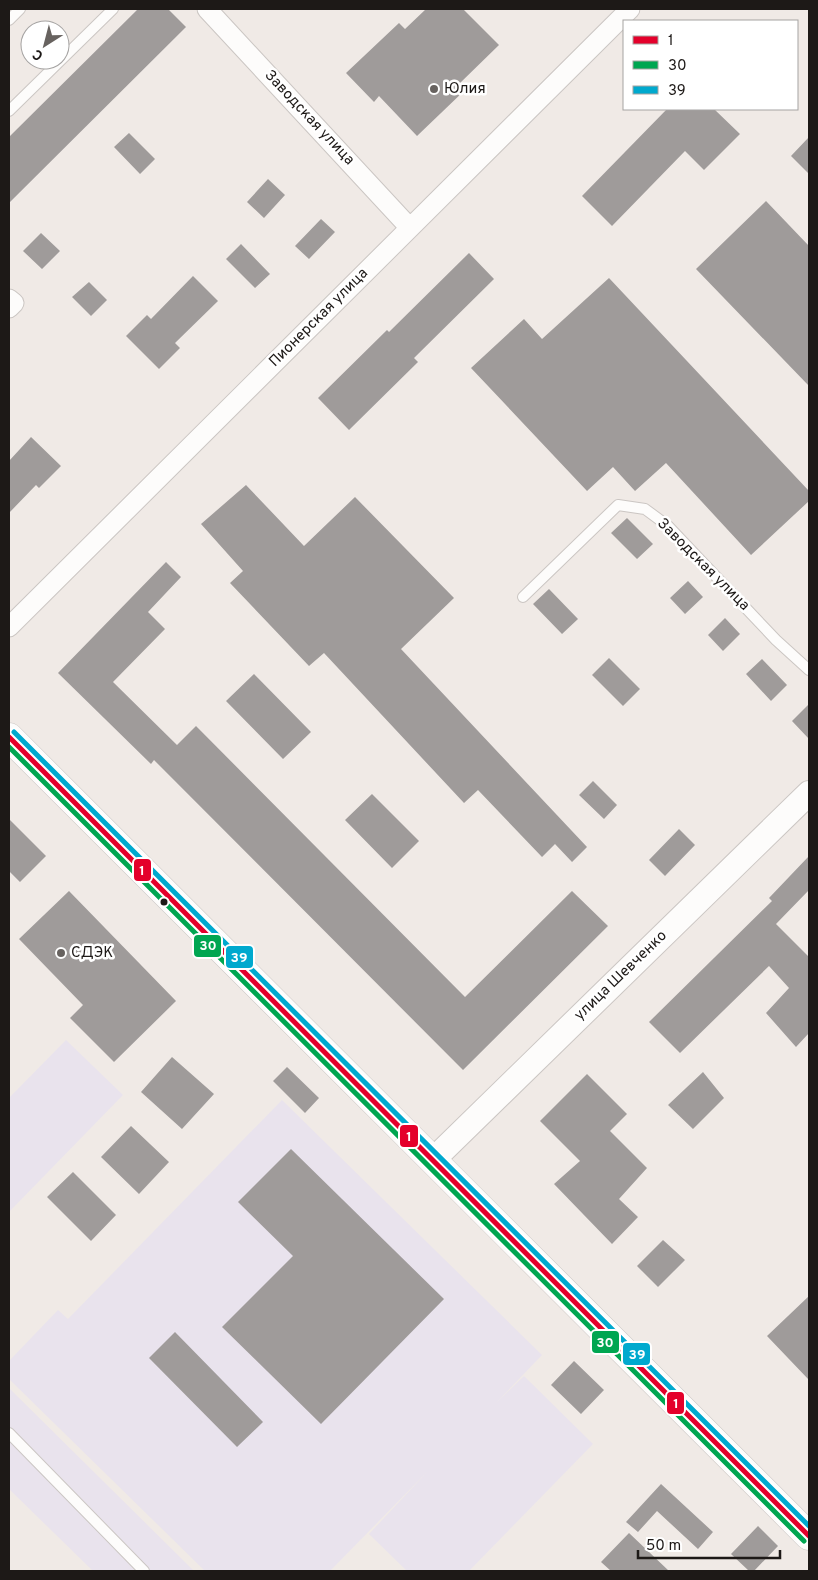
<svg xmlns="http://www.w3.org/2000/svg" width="818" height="1580" font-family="Overpass,sans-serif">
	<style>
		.industrial { fill: #e9e3ed }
		.building { fill: #9f9b9a }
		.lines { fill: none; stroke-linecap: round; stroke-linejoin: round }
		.service-casing { stroke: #cbc6c3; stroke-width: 12 }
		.minor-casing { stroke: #cbc6c3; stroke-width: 21 }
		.tertiary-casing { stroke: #cbc6c3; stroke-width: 26 }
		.secondary-casing { stroke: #cbc6c3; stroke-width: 29 }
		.service { stroke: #fdfcfb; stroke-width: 10 }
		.minor { stroke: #fdfcfb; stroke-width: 19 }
		.tertiary { stroke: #fdfcfb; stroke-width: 24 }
		.secondary { stroke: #fdfcfb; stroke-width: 28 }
		.bus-1-casing { stroke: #fff; stroke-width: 9 }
		.bus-2-casing { stroke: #fff; stroke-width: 9 }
		.bus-3-casing { stroke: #fff; stroke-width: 9 }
		.bus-1 { stroke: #e4002b; stroke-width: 5 }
		.bus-2 { stroke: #00a651; stroke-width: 5 }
		.bus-3 { stroke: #00a9ce; stroke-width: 5 }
		.poi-dot { fill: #67625f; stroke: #fff; stroke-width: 2 }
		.bus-dot { fill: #1d1917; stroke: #fff; stroke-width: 2 }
		.labels { text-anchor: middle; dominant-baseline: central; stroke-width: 5; stroke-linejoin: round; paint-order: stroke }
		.poi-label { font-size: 15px; fill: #1d1917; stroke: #fff; text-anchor: start }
		.street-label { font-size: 15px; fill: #1d1917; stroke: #fff }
		.line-badge { stroke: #fff; stroke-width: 2 }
		.badge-label { font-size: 14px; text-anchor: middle; font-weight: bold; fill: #fff }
	</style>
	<rect width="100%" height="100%" fill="#f0eae6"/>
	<!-- industrial -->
	<path class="industrial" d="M66 1040 123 1095 9 1212V1098Z
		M282 1100 542 1355 496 1403 524 1376 593 1444 469 1571H407L369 1534 429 1470 330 1571H205L9 1379V1361L58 1310 68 1319Z
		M9 1388 194 1571H93L9 1489Z"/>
	<!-- building -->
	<path class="building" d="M138 9H168L186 27 9 203V137Z
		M426 9H463L499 45 459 84 465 90 417 136 379 96 374 102 346 73 399 23 405 29Z
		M667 109H714L740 134 704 170 685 151 612 226 582 196Z
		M129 133 155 159 140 174 114 147Z
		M809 137V174L791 156Z
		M268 179 285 195 264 218 247 202Z
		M766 201 809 246V386L696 269Z
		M321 219 335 232 309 259 295 246Z
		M41 233 60 251 42 269 23 251Z
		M241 244 270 274 255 288 226 259Z
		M469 253 494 279 414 358 418 362 349 430 318 398 387 330 389 332Z
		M193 276 218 301 175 343 180 348 159 369 126 336 147 315 151 319Z
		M609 278 809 491V501L751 555 666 463 635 491 613 467 587 491 471 368 524 319 542 339Z
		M89 282 107 300 91 316 72 297Z
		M31 437 61 466 39 488 36 485 9 513V461Z
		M246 485 304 546 355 497 454 598 401 649 587 847 572 862 555 844 542 857 478 790 464 803 324 653 309 666 230 583 243 571 201 524Z
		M627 518 653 544 637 559 611 533Z
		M166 562 181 577 148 612 165 629 113 682 177 745 196 726 465 997 572 891 608 926 463 1070 154 760 151 764 58 673Z
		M688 581 703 597 685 614 670 598Z
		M549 589 578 619 562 634 533 604Z
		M725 618 740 634 723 651 708 635Z
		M609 658 640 689 623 706 592 675Z
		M762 659 787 685 771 701 746 674Z
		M254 674 311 732 283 759 226 701Z
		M809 704V739L792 721Z
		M593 781 617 805 604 819 579 795Z
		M372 794 419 841 392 868 345 820Z
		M9 819 46 856 20 882 9 871Z
		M679 829 695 845 665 876 649 860Z
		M809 856V890L776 924 809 957V1033L796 1047 766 1013 789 988 769 966 680 1053 649 1022 772 901 769 898Z
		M69 891 176 1001 114 1062 70 1018 83 1005 19 939Z
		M172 1057 214 1094 182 1129 141 1092Z
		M287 1067 319 1098 305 1113 273 1081Z
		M703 1072 724 1098 693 1129 668 1105Z
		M587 1074 627 1114 610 1131 647 1168 619 1199 638 1217 612 1244 554 1184 580 1161 540 1121Z
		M131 1126 169 1162 139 1194 101 1157Z
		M291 1149 444 1299 321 1424 222 1327 293 1256 238 1202Z
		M73 1172 116 1215 91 1241 47 1197Z
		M663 1240 685 1260 658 1287 637 1266Z
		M809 1296V1380L767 1336Z
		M175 1332 263 1422 237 1447 149 1358Z
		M574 1361 604 1390 581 1414 551 1385Z
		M661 1484 713 1532 698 1549 657 1511 638 1532 626 1522Z
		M758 1526 778 1546 754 1571H749L731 1554Z
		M629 1533 669 1571H611L601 1562Z"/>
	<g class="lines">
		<defs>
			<path id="service" d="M9 20 20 9
				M9 111 113 9
				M523 597 618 505 645 509 668 526 776 640 809 670
				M9 1433 144 1571"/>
			<path id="minor" d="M207 9 410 228
				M9 299 14 303 9 308
				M9 627 630 9"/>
			<path id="tertiary" d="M433 1160 809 793"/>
			<path id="secondary" d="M9 737 809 1536"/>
		</defs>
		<!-- service casing -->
		<use href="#service" class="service-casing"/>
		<!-- minor casing -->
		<use href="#minor" class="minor-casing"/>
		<!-- tertiary casing -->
		<use href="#tertiary" class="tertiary-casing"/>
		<!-- secondary casing -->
		<use href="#secondary" class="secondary-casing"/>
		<!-- service -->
		<use href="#service" class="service"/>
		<!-- minor -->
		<use href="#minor" class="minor"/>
		<!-- tertiary -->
		<use href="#tertiary" class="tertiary"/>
		<!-- secondary -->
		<use href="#secondary" class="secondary"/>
		<defs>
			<path id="bus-1" d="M9 737 809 1536"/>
			<path id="bus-2" d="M9 747 804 1541"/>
			<path id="bus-3" d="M14 732 809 1526"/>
		</defs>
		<!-- bus-1 casing -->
		<use href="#bus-1" class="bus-1-casing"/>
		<!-- bus-2 casing -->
		<use href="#bus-2" class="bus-2-casing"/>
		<!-- bus-3 casing -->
		<use href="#bus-3" class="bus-3-casing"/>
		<!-- bus-1 -->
		<use href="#bus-1" class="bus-1"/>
		<!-- bus-2 -->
		<use href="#bus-2" class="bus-2"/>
		<!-- bus-3 -->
		<use href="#bus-3" class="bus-3"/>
	</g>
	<!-- markers -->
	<g class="poi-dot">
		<circle cx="434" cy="89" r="5"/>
		<circle cx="61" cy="953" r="5"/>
	</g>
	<circle class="bus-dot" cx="164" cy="902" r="4.5"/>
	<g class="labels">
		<!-- poi labels -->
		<g class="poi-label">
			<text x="444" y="89">Юлия</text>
			<text x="71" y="953">СДЭК</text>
		</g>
		<!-- street labels -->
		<g class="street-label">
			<text transform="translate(309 118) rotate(47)">Заводская улица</text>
			<text transform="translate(319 318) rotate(-45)">Пионерская улица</text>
			<text transform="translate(703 565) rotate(45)">Заводская улица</text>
			<text transform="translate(621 976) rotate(-44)">улица Шевченко</text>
		</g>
	</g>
	<g class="line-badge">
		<rect x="133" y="858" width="19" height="24" rx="5" fill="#e4002b"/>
		<rect x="193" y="934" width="29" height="24" rx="5" fill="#00a651"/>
		<rect x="225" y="945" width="29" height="24" rx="5" fill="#00a9ce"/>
		<rect x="399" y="1124" width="20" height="24" rx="5" fill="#e4002b"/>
		<rect x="591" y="1330" width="29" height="24" rx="5" fill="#00a651"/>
		<rect x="622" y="1342" width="29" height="24" rx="5" fill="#00a9ce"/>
		<rect x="666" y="1391" width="19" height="24" rx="5" fill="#e4002b"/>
	</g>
	<g class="badge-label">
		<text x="142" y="875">1</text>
		<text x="208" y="950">30</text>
		<text x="239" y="962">39</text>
		<text x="409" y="1141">1</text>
		<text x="605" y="1347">30</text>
		<text x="637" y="1359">39</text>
		<text x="676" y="1408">1</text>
	</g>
	<!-- border -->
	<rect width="818" height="1580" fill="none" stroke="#1d1917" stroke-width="20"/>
	<!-- legend -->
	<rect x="623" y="20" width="175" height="90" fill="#ffffff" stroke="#a5a3a2"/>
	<rect x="633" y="36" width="25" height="8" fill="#e4002b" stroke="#a5a3a2"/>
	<text x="668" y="45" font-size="15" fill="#1d1917">1</text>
	<rect x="633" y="61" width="25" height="8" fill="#00a651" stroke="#a5a3a2"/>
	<text x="668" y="70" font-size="15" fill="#1d1917">30</text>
	<rect x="633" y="86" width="25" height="8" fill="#00a9ce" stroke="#a5a3a2"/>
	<text x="668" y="95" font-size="15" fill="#1d1917">39</text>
	<!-- north arrow -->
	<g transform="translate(45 45) rotate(216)"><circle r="24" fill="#ffffff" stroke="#a5a3a2"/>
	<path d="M0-4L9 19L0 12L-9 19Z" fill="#67625f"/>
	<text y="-8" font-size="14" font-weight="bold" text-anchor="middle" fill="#1d1917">С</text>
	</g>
	<!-- scale -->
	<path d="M638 1550v8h142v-8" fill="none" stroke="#1d1917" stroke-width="2.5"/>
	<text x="646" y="1550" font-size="15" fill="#1d1917" stroke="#ffffff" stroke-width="4" paint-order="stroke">50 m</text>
</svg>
